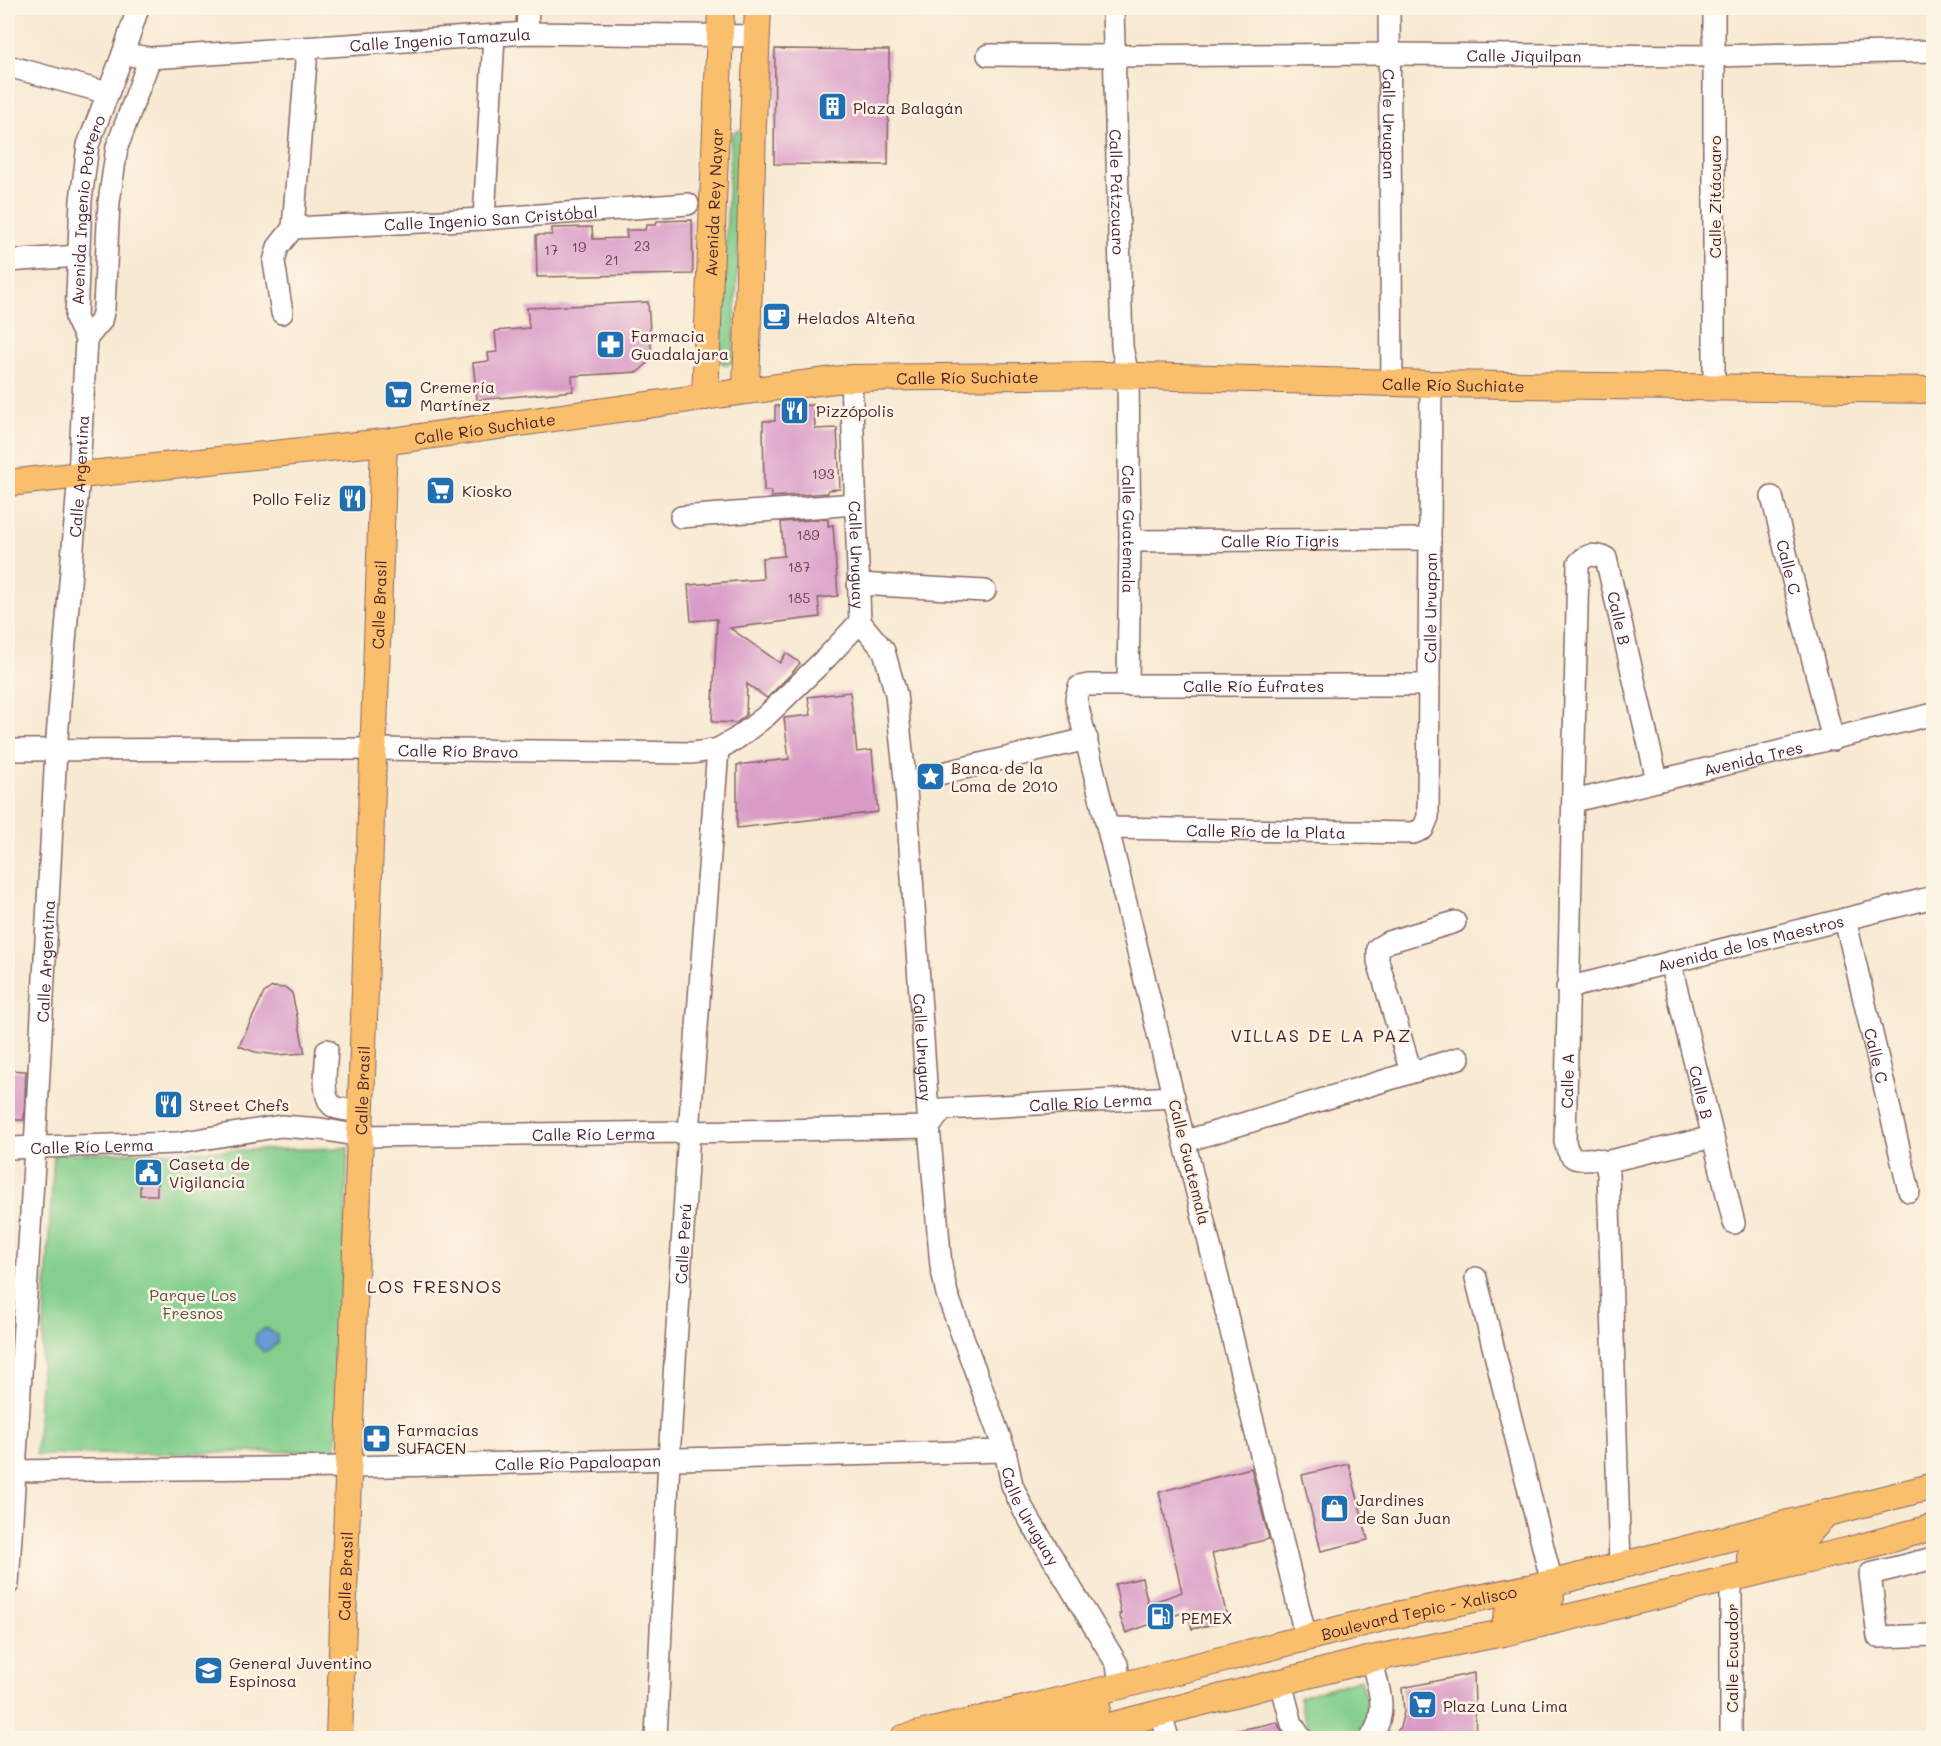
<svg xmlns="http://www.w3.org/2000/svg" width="1941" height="1746" font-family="Mali,sans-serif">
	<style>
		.green { fill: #84cf8d; stroke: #67775c; stroke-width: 1.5 }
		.water { fill: #669dd4; stroke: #585e80; stroke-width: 1.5 }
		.building { fill: #d99ac7 }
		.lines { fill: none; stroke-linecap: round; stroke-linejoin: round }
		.minor-casing { stroke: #876665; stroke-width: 24 }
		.major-casing { stroke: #876665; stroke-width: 28 }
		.minor { stroke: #fff; stroke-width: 21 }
		.major { stroke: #f9bf6d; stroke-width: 26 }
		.labels { text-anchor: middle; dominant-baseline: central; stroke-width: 5; stroke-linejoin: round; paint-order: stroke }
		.number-label { font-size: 14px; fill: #6e3e52 }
		.street-label { font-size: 16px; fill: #4a1f2b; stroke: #fcf5e5 }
		.poi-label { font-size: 16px; fill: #4a1f2b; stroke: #fcf5e5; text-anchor: start }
		.park-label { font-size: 16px; fill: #5b5448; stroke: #fcf5e5 }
		.neighbourhood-label { font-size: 18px; letter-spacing: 1.5px; fill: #4a1f2b; stroke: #fcf5e5 }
	</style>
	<rect width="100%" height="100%" fill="#fcf5e5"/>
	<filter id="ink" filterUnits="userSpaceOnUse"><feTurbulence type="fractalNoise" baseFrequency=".0167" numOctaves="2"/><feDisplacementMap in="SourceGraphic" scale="12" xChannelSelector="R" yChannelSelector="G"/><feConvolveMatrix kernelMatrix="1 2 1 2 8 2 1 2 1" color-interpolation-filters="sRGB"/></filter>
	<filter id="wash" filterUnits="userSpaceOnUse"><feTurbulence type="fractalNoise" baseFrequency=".008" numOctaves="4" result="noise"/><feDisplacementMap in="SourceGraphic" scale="24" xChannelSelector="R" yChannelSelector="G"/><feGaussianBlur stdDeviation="1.35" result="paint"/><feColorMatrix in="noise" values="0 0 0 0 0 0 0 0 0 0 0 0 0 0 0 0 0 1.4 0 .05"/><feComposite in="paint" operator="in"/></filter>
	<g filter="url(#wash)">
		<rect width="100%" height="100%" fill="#f8e9d2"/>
		<!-- green -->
		<path class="green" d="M737 130 743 132 744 137 733 357 732 362 727 365 722 363 720 357 731 137 733 133Z
			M348 1148 336 1451 36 1455 54 1154Z
			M1361 1679C1364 1692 1370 1707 1365 1721 1356 1742 1323 1746 1309 1728 1303 1719 1301 1707 1299 1697Z"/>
		<!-- water -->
		<path class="water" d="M266 1328 277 1335V1344L264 1352 255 1343 256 1334Z"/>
		<g id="blocks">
			<!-- building -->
			<path class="building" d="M775 49 889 50 888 165 774 164Z
				M692 220 693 274 537 277 536 235H552V228L592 227 593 239 627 238 626 230H645L646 225H656L657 221Z
				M648 302 652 359 638 372 572 376 573 391 477 400 473 363 489 361 488 353 497 352 495 331 529 328 527 308Z
				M814 405 815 429 837 428 840 489 828 490V493L771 497V491H764L763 421H775V406Z
				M828 519V526L833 525 838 596 818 598 820 617 730 628 780 663 786 653 800 663 792 673 767 698 747 684 746 715 736 723 712 722 717 619 691 621 688 585 763 579 762 558 784 556 781 522Z
				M850 692 857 752 872 750 878 812 737 828V765L789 759 784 718 811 715 808 697Z
				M272 987 286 988 292 993 305 1053 277 1055 255 1052 239 1046 264 993Z
				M8 1070 26 1071 24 1120H8Z
				M140 1165H157V1195H140Z
				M1349 1464 1368 1540 1321 1551 1302 1475Z
				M1251 1468 1269 1539 1212 1553 1228 1621 1192 1629 1187 1611 1126 1633 1119 1614H1121L1115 1584 1142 1578 1148 1604 1182 1592 1159 1492Z
				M1474 1673 1476 1738H1393L1400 1727 1404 1712 1402 1688Z
				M1277 1722 1285 1738H1235L1234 1731Z"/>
		</g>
	</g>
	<g filter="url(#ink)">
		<use href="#blocks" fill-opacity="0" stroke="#876665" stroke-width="1.5"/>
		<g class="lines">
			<defs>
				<g id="minor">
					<path id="s1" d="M1113 8 1122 347 1128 376 1130 541 1128 684"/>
					<path id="s2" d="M1389 8 1392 382"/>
					<path d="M1714 8V387"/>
					<path d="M527 33 528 8"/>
					<path id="s3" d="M123 54 150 58 527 33 757 36"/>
					<path id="s4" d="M988 55 1114 56 1389 54 1714 56 1934 51"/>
					<path d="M8 66 108 93"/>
					<path d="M484 219 494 36"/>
					<path id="s5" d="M293 228 484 219 688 204"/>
					<path d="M293 228 307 49"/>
					<path d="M8 261 78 256"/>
					<path d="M282 313 274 262 278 247 293 228"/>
					<path d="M86 339 101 321 104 308 109 202 117 147 150 58"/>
					<path id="s6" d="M851 378 860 622 884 651 896 694 906 789 929 1127 941 1266 947 1294 1005 1451 1012 1485 1023 1509 1117 1664 1120 1686"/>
					<path id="s7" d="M1772 497 1833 740"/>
					<path d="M681 517 855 504"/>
					<path id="s8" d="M1130 541 1430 539"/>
					<path d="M858 584 985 591"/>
					<path id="s9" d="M8 750 372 749 693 753 718 749 736 739 766 716 827 657 860 622"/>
					<path d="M930 776 1087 739"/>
					<path id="s10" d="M1574 801 1934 714"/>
					<path id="s11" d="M1108 828 1413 833 1423 829 1428 817 1431 384"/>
					<path id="s12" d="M1845 919 1909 1191"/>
					<path id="s13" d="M1670 962 1734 1223"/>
					<path id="s14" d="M1567 988 1934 897"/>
					<path d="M327 1050C326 1064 321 1098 333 1106 341 1111 352 1110 361 1111"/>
					<path d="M1411 1072 1378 961V948L1388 942 1455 922"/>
					<path d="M1186 1141 1459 1058"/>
					<path id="s15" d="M8 1148 178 1143 281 1126 321 1129 360 1136 689 1132 929 1127 943 1109 1174 1097"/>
					<path d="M1605 1162 1713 1137"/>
					<path d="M1476 1278 1552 1583"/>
					<path id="s16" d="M8 1471 349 1467 1005 1451"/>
					<path d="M1934 1558 1870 1574 1878 1637 1934 1635"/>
					<path id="s17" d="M1620 1566 1608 1173 1605 1162C1586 1152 1572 1171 1565 1142L1578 564C1587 553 1593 554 1606 558L1657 780"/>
					<path id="s18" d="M8 1584 35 1148 56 750 79 475 86 339 76 318 81 200 88 145 123 54 138 8"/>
					<path id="s19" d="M1306 1638 1076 699 1079 687 1088 685H1429"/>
					<path d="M1371 1659C1379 1690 1389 1710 1371 1738"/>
					<path d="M1281 1683 1292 1724 1301 1738"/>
					<path d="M1161 1714 1168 1738"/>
					<path id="s20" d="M656 1738 669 1459 689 1132 718 749"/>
					<path d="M1731 1738V1578"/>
				</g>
				<g id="major">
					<path d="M746 391 753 124 758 8"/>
					<path id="s21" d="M705 397 721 8"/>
					<path id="s22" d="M8 483 384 442 746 391 851 378 1104 375 1431 384 1934 390"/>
					<path d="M1750 1556 1800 1543 1827 1512"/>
					<path d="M1503 1633 1507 1616 1512 1611 1551 1598"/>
					<path id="s23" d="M339 1738 384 442"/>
					<path id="s24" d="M903 1738 1120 1686 1387 1617 1552 1583 1934 1486"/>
					<path d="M998 1738 1097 1706"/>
					<path d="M1062 1738 1371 1659 1503 1633 1850 1550 1934 1527"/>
				</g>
			</defs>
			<!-- minor casing -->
			<use href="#minor" class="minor-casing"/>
			<!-- major casing -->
			<use href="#major" class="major-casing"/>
			<!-- minor -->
			<use href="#minor" class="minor"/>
			<!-- major -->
			<use href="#major" class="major"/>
		</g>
	</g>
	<!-- icons -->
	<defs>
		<symbol id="building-square" viewBox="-11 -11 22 22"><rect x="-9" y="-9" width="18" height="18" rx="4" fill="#1f6fb2" stroke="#fcf5e5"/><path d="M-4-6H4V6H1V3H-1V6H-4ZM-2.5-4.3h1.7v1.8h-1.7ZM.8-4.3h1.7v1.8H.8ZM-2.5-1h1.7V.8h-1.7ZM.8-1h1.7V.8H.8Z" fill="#fff"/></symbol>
		<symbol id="cafe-square" viewBox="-11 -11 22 22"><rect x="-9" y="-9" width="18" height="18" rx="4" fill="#1f6fb2" stroke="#fcf5e5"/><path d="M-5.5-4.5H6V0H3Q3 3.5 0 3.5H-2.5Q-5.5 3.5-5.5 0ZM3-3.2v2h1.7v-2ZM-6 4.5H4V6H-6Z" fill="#fff"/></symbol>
		<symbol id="pharmacy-square" viewBox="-11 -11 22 22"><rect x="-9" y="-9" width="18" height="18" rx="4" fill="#1f6fb2" stroke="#fcf5e5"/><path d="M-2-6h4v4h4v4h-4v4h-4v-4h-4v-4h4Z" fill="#fff"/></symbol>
		<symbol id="supermarket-square" viewBox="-11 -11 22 22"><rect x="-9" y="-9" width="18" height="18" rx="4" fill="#1f6fb2" stroke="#fcf5e5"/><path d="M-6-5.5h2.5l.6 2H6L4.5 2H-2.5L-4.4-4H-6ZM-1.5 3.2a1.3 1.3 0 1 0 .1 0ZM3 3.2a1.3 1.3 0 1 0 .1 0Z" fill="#fff"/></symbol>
		<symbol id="restaurant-square" viewBox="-11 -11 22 22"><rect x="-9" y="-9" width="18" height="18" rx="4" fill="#1f6fb2" stroke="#fcf5e5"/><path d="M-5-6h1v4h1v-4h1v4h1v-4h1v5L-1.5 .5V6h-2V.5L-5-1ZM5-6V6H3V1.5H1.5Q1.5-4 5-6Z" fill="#fff"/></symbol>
		<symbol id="sight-square" viewBox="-11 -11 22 22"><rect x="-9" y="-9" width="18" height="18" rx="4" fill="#1f6fb2" stroke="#fcf5e5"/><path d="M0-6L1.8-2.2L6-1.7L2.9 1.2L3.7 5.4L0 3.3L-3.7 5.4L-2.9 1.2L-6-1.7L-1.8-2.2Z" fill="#fff"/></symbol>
		<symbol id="civic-square" viewBox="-11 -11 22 22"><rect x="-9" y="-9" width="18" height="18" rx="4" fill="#1f6fb2" stroke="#fcf5e5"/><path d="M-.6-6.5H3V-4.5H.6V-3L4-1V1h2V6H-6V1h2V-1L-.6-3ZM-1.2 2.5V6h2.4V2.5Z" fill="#fff"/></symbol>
		<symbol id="shop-square" viewBox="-11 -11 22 22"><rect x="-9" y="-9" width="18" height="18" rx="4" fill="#1f6fb2" stroke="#fcf5e5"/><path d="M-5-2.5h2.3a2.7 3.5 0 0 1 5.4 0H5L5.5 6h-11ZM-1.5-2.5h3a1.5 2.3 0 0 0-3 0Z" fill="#fff"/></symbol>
		<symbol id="fuel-square" viewBox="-11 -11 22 22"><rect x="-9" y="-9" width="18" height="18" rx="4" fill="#1f6fb2" stroke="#fcf5e5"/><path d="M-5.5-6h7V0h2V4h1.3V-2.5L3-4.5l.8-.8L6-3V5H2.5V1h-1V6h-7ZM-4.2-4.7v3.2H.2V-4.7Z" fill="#fff"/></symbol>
		<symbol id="school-square" viewBox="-11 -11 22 22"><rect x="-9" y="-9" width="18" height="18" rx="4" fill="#1f6fb2" stroke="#fcf5e5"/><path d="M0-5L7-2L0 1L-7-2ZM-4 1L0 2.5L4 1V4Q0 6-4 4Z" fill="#fff"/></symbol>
	</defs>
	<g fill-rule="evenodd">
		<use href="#building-square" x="816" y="90" width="33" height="33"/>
		<use href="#cafe-square" x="760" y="300" width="33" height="33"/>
		<use href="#pharmacy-square" x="594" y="328" width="33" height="33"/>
		<use href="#supermarket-square" x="382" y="378" width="33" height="33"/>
		<use href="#restaurant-square" x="778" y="394" width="33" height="33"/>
		<use href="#supermarket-square" x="424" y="474" width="33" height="33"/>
		<use href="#restaurant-square" x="336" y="482" width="33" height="33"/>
		<use href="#sight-square" x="914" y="760" width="33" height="33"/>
		<use href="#restaurant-square" x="152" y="1088" width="33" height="33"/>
		<use href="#civic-square" x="132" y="1156" width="33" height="33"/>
		<use href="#pharmacy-square" x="360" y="1422" width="33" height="33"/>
		<use href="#shop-square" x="1318" y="1492" width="33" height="33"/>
		<use href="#fuel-square" x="1144" y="1600" width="33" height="33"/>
		<use href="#school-square" x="192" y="1654" width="33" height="33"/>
		<use href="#supermarket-square" x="1406" y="1688" width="33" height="33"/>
	</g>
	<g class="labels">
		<!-- number labels -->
		<g class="number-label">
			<text x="642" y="245">23</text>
			<text x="579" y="246">19</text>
			<text x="551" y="249">17</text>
			<text x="612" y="259">21</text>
			<text x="823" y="473">193</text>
			<text x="808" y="534">189</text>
			<text x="799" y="566">187</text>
			<text x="799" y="597">185</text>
		</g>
		<!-- street labels -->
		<g class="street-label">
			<text stroke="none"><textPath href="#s3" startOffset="318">Calle Ingenio Tamazula</textPath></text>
			<text stroke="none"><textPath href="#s4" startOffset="536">Calle Jiquilpan</textPath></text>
			<text stroke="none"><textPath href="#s2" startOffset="116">Calle Uruapan</textPath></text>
			<text stroke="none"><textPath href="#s1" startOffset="184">Calle Pátzcuaro</textPath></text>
			<text transform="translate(1714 197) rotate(-90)">Calle Zitácuaro</text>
			<text stroke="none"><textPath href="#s21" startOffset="195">Avenida Rey Nayar</textPath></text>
			<text stroke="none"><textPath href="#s18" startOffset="1380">Avenida Ingenio Potrero</textPath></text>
			<text stroke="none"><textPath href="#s5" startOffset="198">Calle Ingenio San Cristóbal</textPath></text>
			<text stroke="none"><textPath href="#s22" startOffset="966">Calle Río Suchiate</textPath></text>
			<text stroke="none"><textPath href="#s22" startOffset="1452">Calle Río Suchiate</textPath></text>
			<text stroke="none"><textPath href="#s22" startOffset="480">Calle Río Suchiate</textPath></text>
			<text stroke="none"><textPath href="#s18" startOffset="1110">Calle Argentina</textPath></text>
			<text stroke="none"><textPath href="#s1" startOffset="522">Calle Guatemala</textPath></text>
			<text stroke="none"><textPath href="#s8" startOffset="150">Calle Río Tigris</textPath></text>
			<text stroke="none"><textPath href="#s6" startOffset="177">Calle Uruguay</textPath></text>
			<text stroke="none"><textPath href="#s7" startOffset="72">Calle C</textPath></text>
			<text stroke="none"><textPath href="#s23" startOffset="1134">Calle Brasil</textPath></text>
			<text stroke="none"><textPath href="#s11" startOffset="538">Calle Uruapan</textPath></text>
			<text stroke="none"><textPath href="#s17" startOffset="1126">Calle B</textPath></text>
			<text stroke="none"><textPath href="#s19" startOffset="1154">Calle Río Éufrates</textPath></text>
			<text stroke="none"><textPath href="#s9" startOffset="450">Calle Río Bravo</textPath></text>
			<text stroke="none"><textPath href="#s10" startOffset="184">Avenida Tres</textPath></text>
			<text stroke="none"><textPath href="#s11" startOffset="158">Calle Río de la Plata</textPath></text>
			<text stroke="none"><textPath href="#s14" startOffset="189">Avenida de los Maestros</textPath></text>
			<text stroke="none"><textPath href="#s18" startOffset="624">Calle Argentina</textPath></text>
			<text stroke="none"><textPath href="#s6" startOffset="681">Calle Uruguay</textPath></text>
			<text stroke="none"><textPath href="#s12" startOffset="140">Calle C</textPath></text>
			<text stroke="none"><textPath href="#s17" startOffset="516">Calle A</textPath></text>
			<text stroke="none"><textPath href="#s23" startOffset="648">Calle Brasil</textPath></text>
			<text stroke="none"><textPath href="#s13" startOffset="134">Calle B</textPath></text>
			<text stroke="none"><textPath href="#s15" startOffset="1094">Calle Río Lerma</textPath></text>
			<text stroke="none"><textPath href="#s15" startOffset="588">Calle Río Lerma</textPath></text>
			<text stroke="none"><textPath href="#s15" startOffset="84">Calle Río Lerma</textPath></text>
			<text transform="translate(1190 1162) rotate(76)">Calle Guatemala</text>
			<text stroke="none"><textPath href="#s20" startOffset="495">Calle Perú</textPath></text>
			<text stroke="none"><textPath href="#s16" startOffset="570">Calle Río Papaloapan</textPath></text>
			<text stroke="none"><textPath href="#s6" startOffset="1167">Calle Uruguay</textPath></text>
			<text stroke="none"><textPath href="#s23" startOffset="162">Calle Brasil</textPath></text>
			<text stroke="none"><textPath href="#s24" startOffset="531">Boulevard Tepic - Xalisco</textPath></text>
			<text transform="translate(1731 1658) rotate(-90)">Calle Ecuador</text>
		</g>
		<!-- poi labels -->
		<g class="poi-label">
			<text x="853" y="107">Plaza Balagán</text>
			<text x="797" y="317">Helados Alteña</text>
			<text x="631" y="335">Farmacia<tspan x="631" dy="18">Guadalajara</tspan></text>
			<text x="420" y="386">Cremería<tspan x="420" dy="18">Martínez</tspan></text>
			<text x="816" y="410">Pizzópolis</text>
			<text x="462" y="490">Kiosko</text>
			<text x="331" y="498" text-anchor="end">Pollo Feliz</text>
			<text x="951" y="767">Banca de la<tspan x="951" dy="18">Loma de 2010</tspan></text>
			<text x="189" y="1104">Street Chefs</text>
			<text x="169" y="1163">Caseta de<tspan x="169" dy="18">Vigilancia</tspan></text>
			<text x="397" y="1429">Farmacias<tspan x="397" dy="18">SUFACEN</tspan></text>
			<text x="1356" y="1499">Jardines<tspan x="1356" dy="18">de San Juan</tspan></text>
			<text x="1181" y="1617">PEMEX</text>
			<text x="229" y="1662">General Juventino<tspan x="229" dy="18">Espinosa</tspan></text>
			<text x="1443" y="1705">Plaza Luna Lima</text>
		</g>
		<!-- park labels -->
		<g class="park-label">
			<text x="193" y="1294">Parque Los<tspan x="193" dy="18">Fresnos</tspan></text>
		</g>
		<!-- neighbourhood labels -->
		<g class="neighbourhood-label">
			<text x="1321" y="1035">VILLAS DE LA PAZ</text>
			<text x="435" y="1286">LOS FRESNOS</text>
		</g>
	</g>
	<!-- margin -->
	<rect width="1941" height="1746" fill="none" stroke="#fcf5e5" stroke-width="30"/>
</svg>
